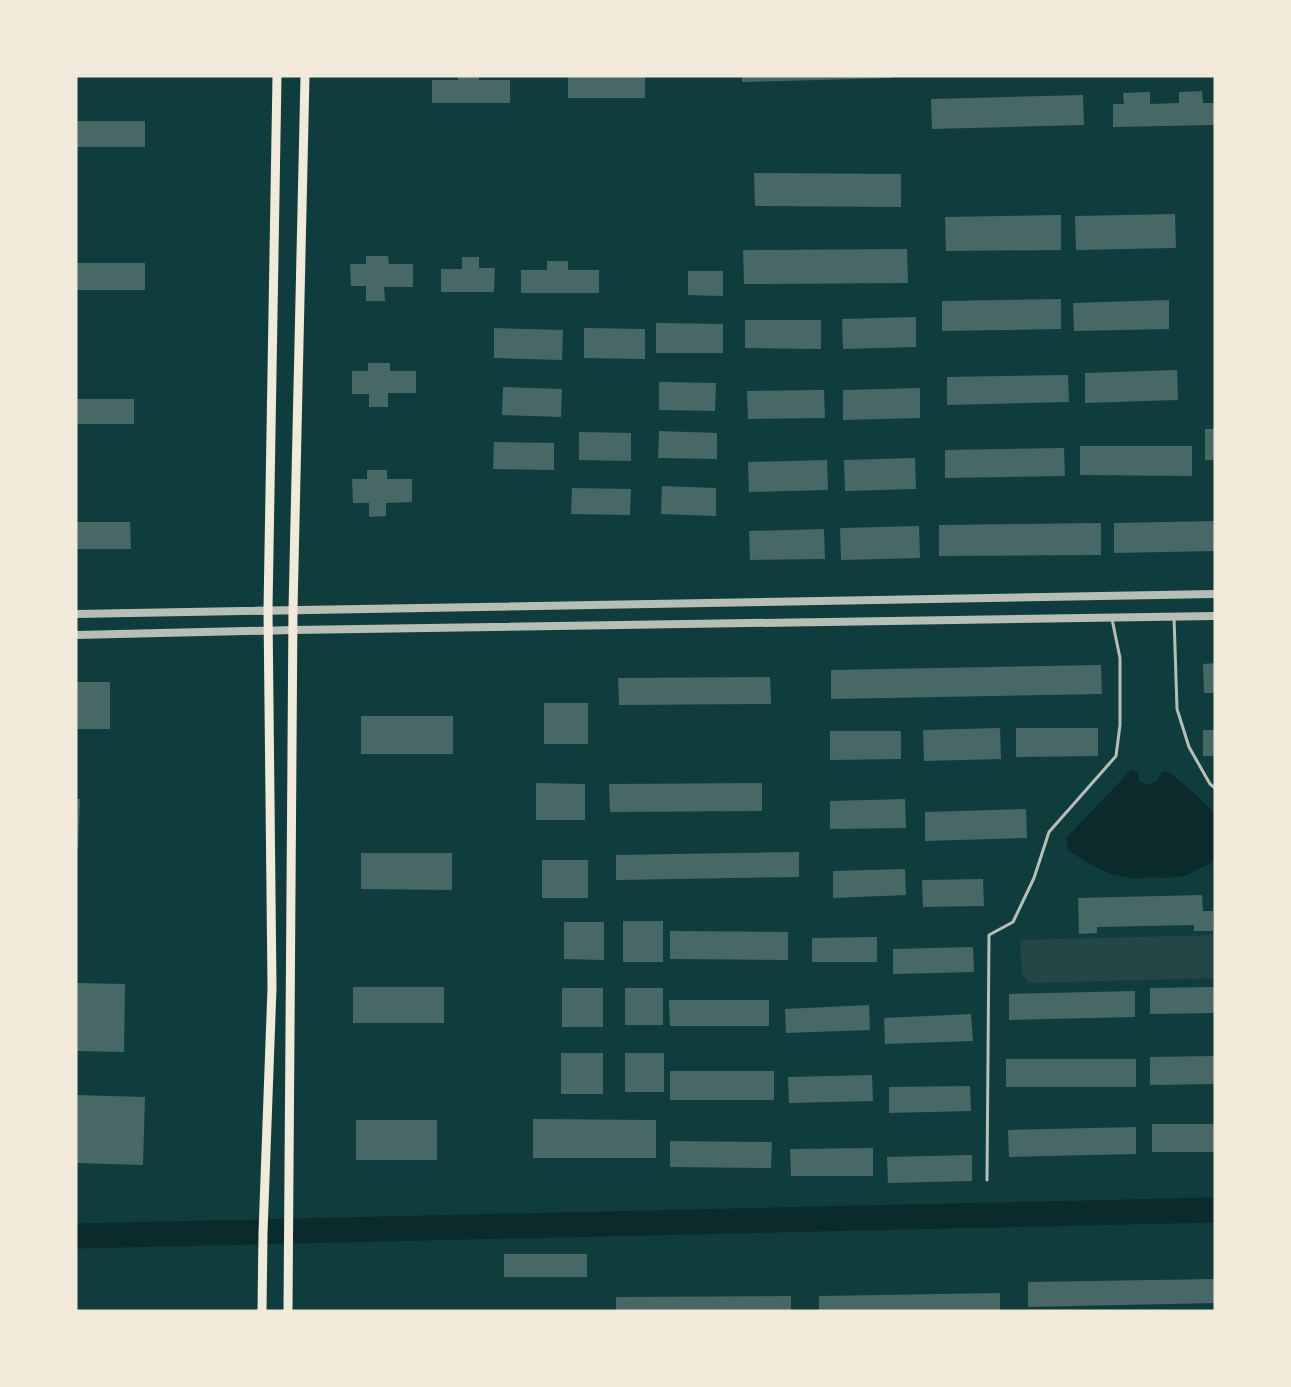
<svg xmlns="http://www.w3.org/2000/svg" width="1291" height="1387" font-family="Poppins,sans-serif">
	<style>
		.green { fill: #244646 }
		.water { fill: #0a2a2b }
		.lines { fill: none; stroke-linecap: round; stroke-linejoin: round }
		.river { stroke: #0a2a2b; stroke-width: 25 }
		.building { fill: #486865 }
		.service { stroke: #b8beb3; stroke-width: 3 }
		.tertiary { stroke: #b8beb3; stroke-width: 8 }
		.primary { stroke: #f1e9da; stroke-width: 9 }
	</style>
	<rect width="100%" height="100%" fill="#0f3d3e"/>
	<!-- green -->
	<path class="green" d="M1215 935V978L1029 983 1022 974 1020 940Z"/>
	<!-- water -->
	<path class="water" d="M1131 770 1137 771 1140 782 1149 785 1157 781 1162 772H1169L1195 794 1215 814V861L1185 876 1165 878 1151 877 1136 879 1110 874 1086 862 1068 850 1066 838Z"/>
	<g class="lines">
		<!-- river -->
		<path class="river" d="M76 1236 1215 1210"/>
	</g>
	<!-- building -->
	<path class="building" d="M458 76H479V80H510V103H432V80H458Z
		M568 76H645V98H568Z
		M742 76H892V78L742 82Z
		M1202 91 1203 103H1215V125L1113 127V104H1124L1123 93 1150 92V104L1179 103V92Z
		M1083 95 1084 125 932 129 931 99Z
		M76 121H145V147H76Z
		M754 173 901 174V207L755 206Z
		M1175 214 1176 248 1076 250 1075 216Z
		M1061 215V250L946 251 945 217Z
		M907 249 908 283 744 284 743 250Z
		M366 256H388L389 264H413V287H384L385 301H366V286H351L350 264H366Z
		M462 257H479V268H495L494 292H441V269H462Z
		M547 261H568V270H599V293H521V270H547Z
		M76 263H145V290H76Z
		M688 271H723V296L688 295Z
		M1061 299V329L942 331V301Z
		M1169 300V329L1074 331 1073 303Z
		M916 317V347L843 349 842 319Z
		M745 320H821V349L745 348Z
		M656 323 723 324V353H656Z
		M494 328 563 330 562 360 494 358Z
		M584 328 645 329V359L584 358Z
		M368 363H390V371H416V393H388V407H369V394H352V371H368Z
		M1177 370 1178 400 1085 403V373Z
		M1068 375 1069 402 947 405V377Z
		M659 382 716 383 715 411 659 410Z
		M503 387 562 389 561 417 502 415Z
		M920 388V418L843 420V390Z
		M824 390 825 418 748 419 747 391Z
		M76 399H134V424H76Z
		M1205 429H1215V460H1205Z
		M659 431 717 433V459L658 458Z
		M579 432 631 433V461L579 460Z
		M494 442 554 443V470L493 469Z
		M1080 446H1192V476L1080 475Z
		M1064 448 1065 476 945 478V450Z
		M915 458 916 489 845 491 844 460Z
		M827 460 828 490 749 492 748 462Z
		M367 470H387V479H412V502L386 503V516L369 517V503H353L352 479H367Z
		M662 486 716 488V516L661 514Z
		M572 488 631 489 630 515 571 514Z
		M1215 521V551L1114 553V523Z
		M76 522H130L131 549H76Z
		M1101 523V555L939 556V525Z
		M919 526 920 558 841 560 840 528Z
		M824 529 825 559 750 560 749 531Z
		M1215 663V693H1204L1203 664Z
		M1101 665 1102 694 831 699V670Z
		M770 677 771 704 619 705 618 678Z
		M76 682H110V729H76Z
		M544 703H588V744H544Z
		M361 716H453V754H361Z
		M1000 728 1001 759 924 761 923 730Z
		M1016 728H1098V756L1016 757Z
		M1203 730H1215V756H1203Z
		M830 731H901V759L830 760Z
		M536 783 585 784V820H536Z
		M762 783V811L610 812 609 784Z
		M76 799H80L78 849H76Z
		M905 799 906 828 830 829V801Z
		M1026 809 1027 838 925 841V812Z
		M799 852V877L616 880V855Z
		M361 853H452V890L361 889Z
		M542 860H588V898H542Z
		M905 869 906 895 833 898V871Z
		M983 879 984 906 923 907 922 880Z
		M1202 895 1203 911H1213V931H1194V925L1097 927V933L1079 934 1078 898Z
		M623 921H663V962H623Z
		M564 922H604V960L564 959Z
		M670 931 788 932V960L670 959Z
		M877 937V962H812V938Z
		M973 947 974 972 893 974V949Z
		M76 983 125 984 124 1052 76 1051Z
		M353 987H444V1023H353Z
		M1215 987V1013L1150 1014V988Z
		M562 988H603V1027H562Z
		M625 988H663V1025H625Z
		M1135 991V1017L1009 1020V994Z
		M669 1000H769V1026H670Z
		M869 1005 870 1030 786 1033 785 1009Z
		M971 1014 973 1041 885 1044 884 1018Z
		M561 1053H603V1094H561Z
		M625 1053H664V1092H625Z
		M1215 1056V1084L1150 1085V1057Z
		M1006 1059H1136V1087H1006Z
		M670 1071H774V1100H670Z
		M872 1075 873 1101 789 1103 788 1077Z
		M970 1086 971 1111 889 1113V1087Z
		M76 1095 145 1097 143 1165 76 1163Z
		M533 1119 656 1120V1158H533Z
		M356 1120H437V1160H356Z
		M1152 1124H1215V1152H1152Z
		M1136 1127V1154L1009 1157 1008 1130Z
		M670 1141 772 1142 771 1168 670 1167Z
		M873 1148V1176H791L790 1149Z
		M972 1155V1181L888 1183 887 1157Z
		M504 1254H587V1277H504Z
		M1215 1279V1303L1028 1307V1282Z
		M1000 1293V1311H819V1296Z
		M791 1296V1311H616V1297Z"/>
	<g class="lines">
		<!-- service -->
		<path class="service" d="M1174 617 1177 709 1189 747 1210 784 1215 788
			M987 1180 989 935 1013 922 1034 878 1049 832 1116 756 1120 725V658L1112 619"/>
		<!-- tertiary -->
		<path class="tertiary" d="M76 614 1215 594
			M76 635 293 630 1215 616"/>
		<!-- primary -->
		<path class="primary" d="M262 1311 263 1233 272 988 268 610 277 76
			M288 1311 293 610 305 76"/>
	</g>
	<!-- border -->
	<rect width="1291" height="1387" fill="none" stroke="#f1e9da" stroke-width="155"/>
</svg>
